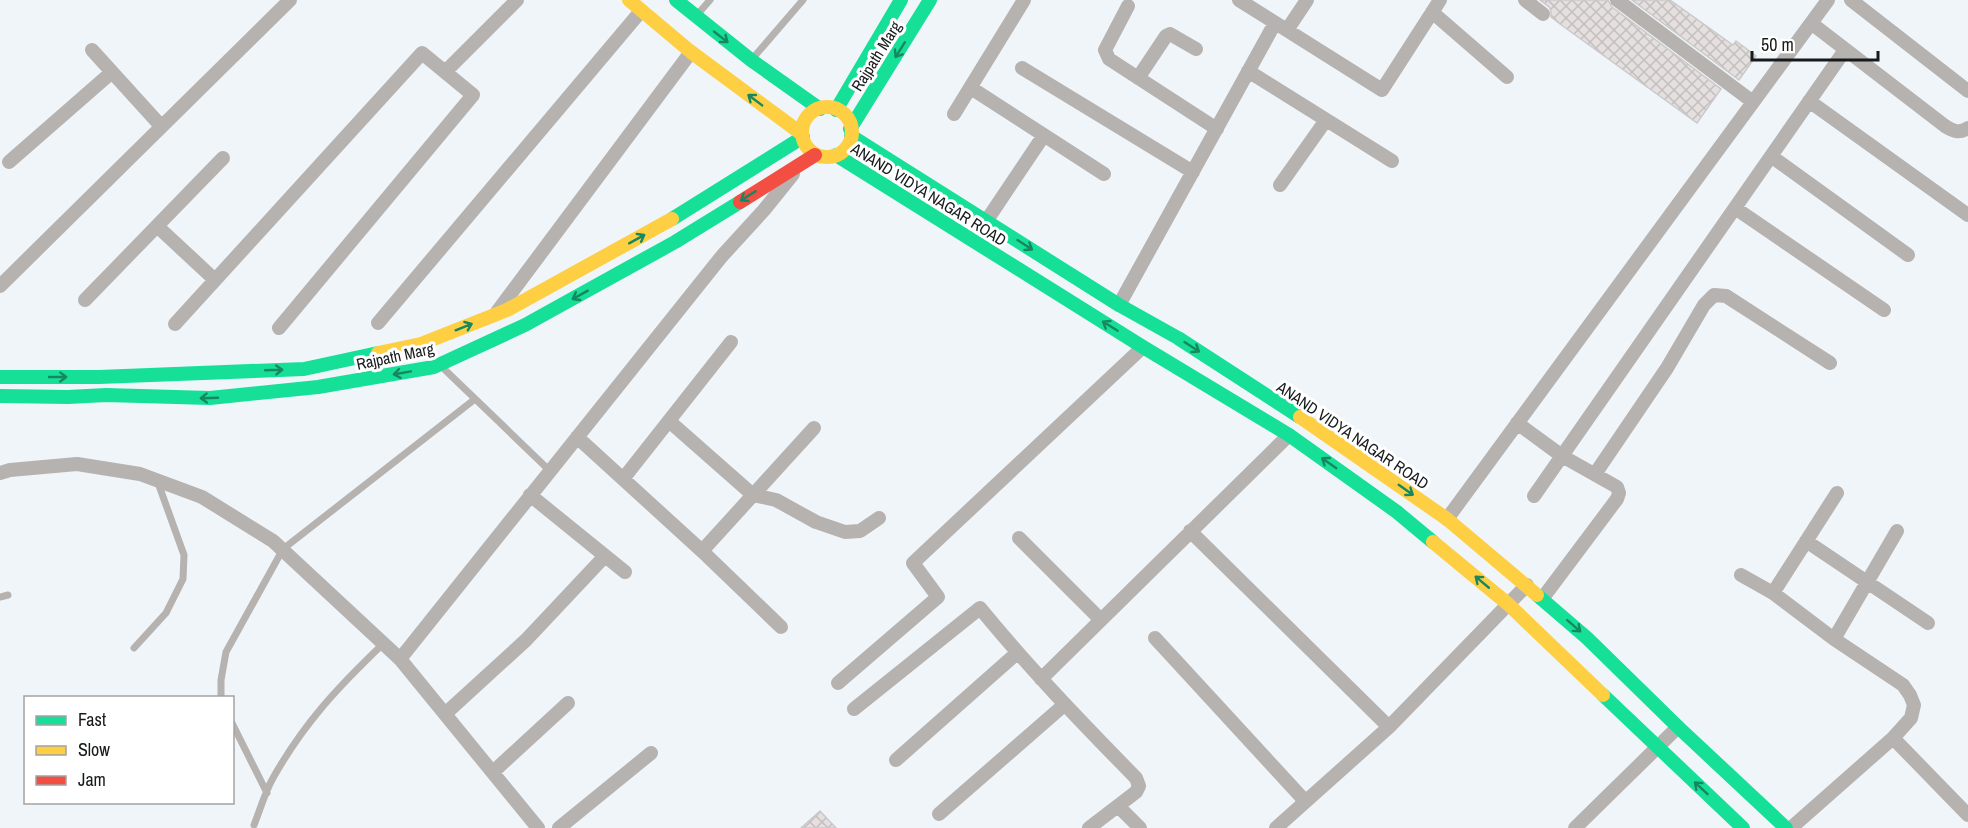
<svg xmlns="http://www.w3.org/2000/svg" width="1968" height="828" font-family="'Archivo Narrow',sans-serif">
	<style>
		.building { fill: url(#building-cross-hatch); stroke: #cacacb; stroke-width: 1.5 }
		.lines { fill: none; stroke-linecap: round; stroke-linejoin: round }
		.lane { stroke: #b6b2af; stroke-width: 7 }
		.street { stroke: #b6b2af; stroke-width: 14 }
		.fast { stroke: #16e098; stroke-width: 14 }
		.slow { stroke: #ffcf43; stroke-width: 14 }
		.jam { stroke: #f24e42; stroke-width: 14 }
		.oneway { stroke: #168760 }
		.labels { text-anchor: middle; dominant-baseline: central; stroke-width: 6; stroke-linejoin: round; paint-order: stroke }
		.street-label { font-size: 16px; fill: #171a1c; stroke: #fff }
	</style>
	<defs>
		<pattern id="building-cross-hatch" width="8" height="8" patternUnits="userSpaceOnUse" patternTransform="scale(1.5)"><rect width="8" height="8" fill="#e5dfdf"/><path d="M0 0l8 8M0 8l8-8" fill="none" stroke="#c4bfbf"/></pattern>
	</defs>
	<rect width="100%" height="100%" fill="#f0f5f9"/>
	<!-- building -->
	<path class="building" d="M1540 0H1608L1612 7 1721 89 1697 123 1560 24 1551 17V11L1549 7Z
		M1632 0H1670L1733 45 1736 41 1756 56 1739 80Z
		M820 811 836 828H801Z"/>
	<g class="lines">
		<!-- lane -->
		<path class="lane" d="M697 15 710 0
			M753 58 803 0
			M442 367 550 471
			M0 597 8 595
			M134 648 166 613 183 579 184 555 157 480
			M221 698V680L226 652 283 549 475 399
			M232 723 267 793
			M254 825C260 810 265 792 273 778 304 723 338 687 383 644"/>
		<!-- street -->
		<path class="street" d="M1239 0 1382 90 1440 0
			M1525 0 1543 14
			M1617 0 1753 102
			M1851 0 1968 91
			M1128 6 1105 50 1109 59 1217 129
			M1432 12 1507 77
			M1811 23 1945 126C1953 131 1959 134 1968 128
			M1287 30 1307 0
			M92 50 161 126
			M1022 68 1193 172
			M1248 71 1392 161
			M445 72 517 0
			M1138 78 1166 36 1170 34 1196 49
			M971 88 1104 174
			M1809 101 1968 215
			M954 114 1024 0
			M1771 156 1908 255
			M9 162 112 72
			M1280 185 1326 120
			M1735 208 1884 310
			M987 220 1044 135
			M157 226 215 280
			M0 286 290 0
			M85 300 223 158
			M1119 305 1275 23
			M497 312 691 52
			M378 323 641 11
			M175 324 422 53 473 95 279 328
			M669 421 753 495 776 500 816 522 845 532 860 531 879 518
			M1517 423 1562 456 1617 487 1619 493 1617 499 1542 599
			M577 437 702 551 781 627
			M0 473 10 470 77 464 140 474 202 497 273 541 400 659 538 828
			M1595 474 1667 368 1704 305 1714 295 1726 296 1830 363
			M623 479 731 342
			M530 495 625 572
			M1534 496 1845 50
			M1447 519 1828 0
			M1190 531 1389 727
			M1019 538 1101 620
			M1806 541 1928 623
			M702 551 814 428
			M1741 575 1773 593 1834 639 1903 685 1910 695 1914 705 1911 718 1893 738 1791 828
			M1773 593 1837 493
			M1155 638 1305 801
			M1834 639 1897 531
			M400 659 722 256 764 210 793 174
			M1041 679 1289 435
			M838 683 938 597 913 563 1143 347
			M854 709 980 608C1029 668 1082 723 1136 778L1139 786 1136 792 1089 828
			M445 714 526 640 605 556
			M1893 738 1968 815
			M896 760 1017 653
			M493 772 568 703
			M1118 806 1140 828
			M939 814 1064 705
			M559 828 651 753
			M1276 828 1389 727 1527 585
			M1575 828 1678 727"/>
		<!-- fast -->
		<path class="fast" d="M676 0 751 60 820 109
			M836 110 901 0
			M850 129 930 0
			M851 136 1119 305 1178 338 1300 417
			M836 155 1143 347 1289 435 1397 512 1433 542
			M672 219 803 137
			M0 377H99L304 369 378 353
			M0 396 68 397 106 395 210 398 318 387 434 367 525 325 675 242 740 202
			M1537 595 1587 638 1678 727 1786 828
			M1603 695 1743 828"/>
		<!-- slow -->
		<path class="slow" d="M629 0 691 52 802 134
			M802 132a25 25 0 1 1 50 0a25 25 0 1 1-50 0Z
			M378 353 421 344 507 310 672 219
			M1300 417 1447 519 1537 595
			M1433 542 1508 604 1603 695"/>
		<!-- jam -->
		<path class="jam" d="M740 202 815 155"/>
	</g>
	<!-- one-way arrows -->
	<defs><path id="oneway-shaft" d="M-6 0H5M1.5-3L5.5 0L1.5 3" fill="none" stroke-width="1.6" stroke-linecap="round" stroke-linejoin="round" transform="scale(1.5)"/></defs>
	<g class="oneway">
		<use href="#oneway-shaft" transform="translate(721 37) rotate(38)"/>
		<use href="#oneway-shaft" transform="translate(900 50) rotate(122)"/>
		<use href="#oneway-shaft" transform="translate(755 100) rotate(-143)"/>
		<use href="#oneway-shaft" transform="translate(748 196) rotate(148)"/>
		<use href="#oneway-shaft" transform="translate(637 239) rotate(-29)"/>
		<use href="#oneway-shaft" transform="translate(1025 245) rotate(33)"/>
		<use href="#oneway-shaft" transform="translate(580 295) rotate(151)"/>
		<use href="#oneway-shaft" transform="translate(1110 326) rotate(-148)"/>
		<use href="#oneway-shaft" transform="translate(464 327) rotate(-22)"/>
		<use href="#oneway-shaft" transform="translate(1192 347) rotate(33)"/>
		<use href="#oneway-shaft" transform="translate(274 370) rotate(-2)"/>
		<use href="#oneway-shaft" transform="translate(402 373) rotate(170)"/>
		<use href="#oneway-shaft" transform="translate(58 377)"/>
		<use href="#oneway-shaft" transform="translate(209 398) rotate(178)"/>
		<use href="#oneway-shaft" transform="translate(1329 463) rotate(-145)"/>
		<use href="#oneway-shaft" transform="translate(1406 490) rotate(35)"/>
		<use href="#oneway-shaft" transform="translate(1482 582) rotate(-140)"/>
		<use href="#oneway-shaft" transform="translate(1574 626) rotate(41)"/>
		<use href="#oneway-shaft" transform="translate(1701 788) rotate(-137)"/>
	</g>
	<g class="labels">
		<!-- street labels -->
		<g class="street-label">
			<text transform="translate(876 56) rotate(-58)">Rajpath Marg</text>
			<text transform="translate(929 194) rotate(32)">ANAND VIDYA NAGAR ROAD</text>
			<text transform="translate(395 356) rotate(-12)">Rajpath Marg</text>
			<text transform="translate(1353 435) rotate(34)">ANAND VIDYA NAGAR ROAD</text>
		</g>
	</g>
	<!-- legend -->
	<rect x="24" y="696" width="210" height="108" fill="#ffffff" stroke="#a2a3a4" stroke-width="1.5"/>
	<rect x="36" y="716" width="30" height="9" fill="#16e098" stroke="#a2a3a4" stroke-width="1.5"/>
	<text x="78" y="726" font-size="18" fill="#171a1c">Fast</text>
	<rect x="36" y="746" width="30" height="9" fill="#ffcf43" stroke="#a2a3a4" stroke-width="1.5"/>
	<text x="78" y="756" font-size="18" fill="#171a1c">Slow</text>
	<rect x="36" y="776" width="30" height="9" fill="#f24e42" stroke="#a2a3a4" stroke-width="1.5"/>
	<text x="78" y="786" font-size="18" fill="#171a1c">Jam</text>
	<!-- scale -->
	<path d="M1752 51v9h126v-9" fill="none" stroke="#171a1c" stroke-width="3"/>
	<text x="1761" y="51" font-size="18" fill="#171a1c" stroke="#ffffff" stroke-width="4.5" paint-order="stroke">50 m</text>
</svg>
